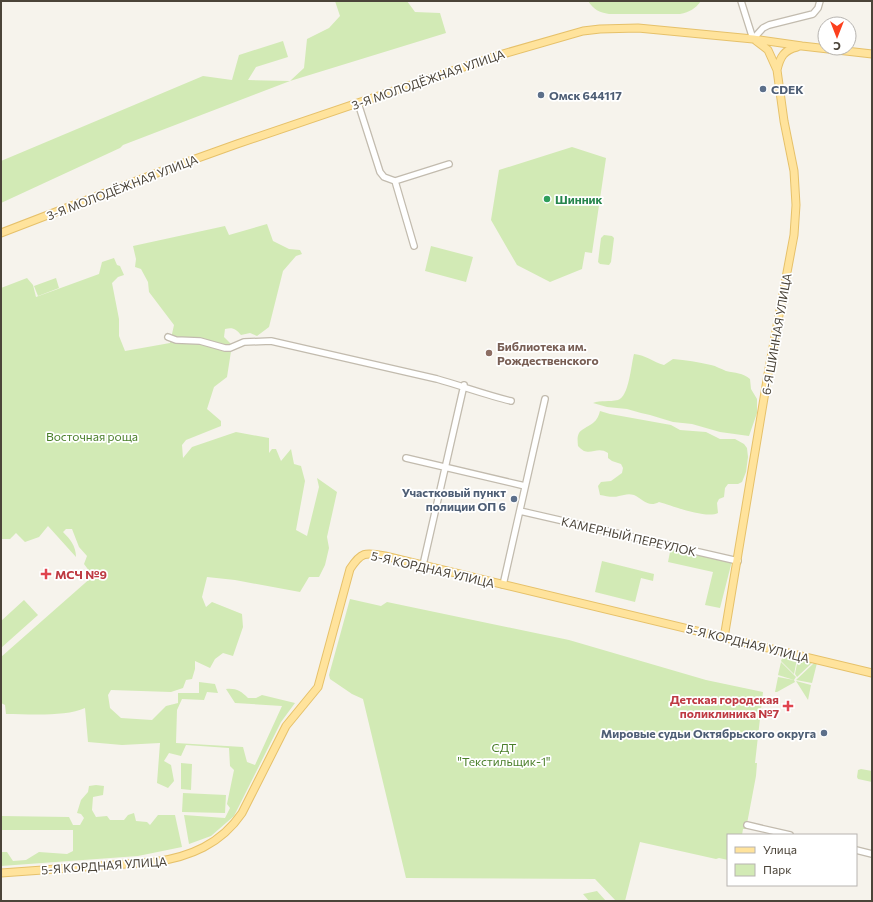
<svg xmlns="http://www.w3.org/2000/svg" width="873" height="902" font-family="Commissioner,sans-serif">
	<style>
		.green { fill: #d2eab5 }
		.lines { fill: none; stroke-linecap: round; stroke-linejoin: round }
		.minor-casing { stroke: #c2bbae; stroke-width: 8 }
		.major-casing { stroke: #e6c16a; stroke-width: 9 }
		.minor { stroke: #fff; stroke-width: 5.5 }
		.major { stroke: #ffe39c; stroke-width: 7 }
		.service-dot { fill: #5c6f8a; stroke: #fff; stroke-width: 1.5 }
		.leisure-dot { fill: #2e9e5b; stroke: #fff; stroke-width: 1.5 }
		.education-dot { fill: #8d6e63; stroke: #fff; stroke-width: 1.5 }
		.health-dot { fill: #e0444e; stroke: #fff; stroke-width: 1.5 }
		.labels { text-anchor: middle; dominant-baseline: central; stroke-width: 3.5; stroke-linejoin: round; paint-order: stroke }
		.street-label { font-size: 12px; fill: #4b4439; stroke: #fff }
		.service-label { font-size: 12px; font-weight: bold; fill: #4e5e75; stroke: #fff; text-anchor: start }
		.leisure-label { font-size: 12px; font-weight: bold; fill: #27864d; stroke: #fff; text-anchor: start }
		.education-label { font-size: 12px; font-weight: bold; fill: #785e54; stroke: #fff; text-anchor: start }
		.park-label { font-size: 12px; fill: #4a7f2a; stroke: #fff }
		.health-label { font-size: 12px; font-weight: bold; fill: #be3a42; stroke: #fff; text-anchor: start }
	</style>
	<rect width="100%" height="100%" fill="#f6f3ec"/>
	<!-- green -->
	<path class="green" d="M335 1H407L415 12 440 13 446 33 290 81 123 145 120 148 1 203V161L203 76 232 80 239 55 283 41 288 57 256 67 248 80 290 81 304 68 307 39 329 28 340 16Z
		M588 1H701C695 9 690 12 680 14H609C599 12 594 10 588 1Z
		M572 147 606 158 592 253 585 252 582 269 550 282 517 265 491 220 499 170Z
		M267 224 273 241 289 249 300 250 302 254 296 256 283 271 269 327 257 336 250 333 241 335C236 329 233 327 225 329L224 337 232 345 227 377 214 387 207 409 221 421V426L186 440 182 445 183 458 192 447 236 432 269 438V453L272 449H276L281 461 291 449 294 464 301 466 305 481 296 530 307 536 319 487 317 478 337 492 327 537 329 548 325 565 319 577H309L300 592 235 580 207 577 202 597 206 607 212 602 242 614 243 627 233 656 223 653 215 659 210 668 195 661V669L192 679 186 680 183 688 171 692 111 690 108 695 110 708 121 718 152 720 166 706 178 703V693H199V682L215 684 218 693 207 692 204 700 182 699 177 710 176 743 243 747 247 762 255 765 282 706 235 703 226 689C236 688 241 691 248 698H256L262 695 295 703 281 722 234 816 211 836 189 844 184 815 225 818 230 808 227 804 234 770 230 766 229 748 186 745 181 756 169 753 164 761 171 765 174 781 168 788 157 783 160 743 122 745 88 742 85 708C66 717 28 714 6 714L5 705 1 703V657L93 576 84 564 87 556 79 547 72 529H66L63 532C70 539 76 546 76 557L48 526 39 537 25 542 16 533 10 539H1V288L27 278 33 285 36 297 99 274 102 262 114 258 117 265 120 266 124 275 118 277 112 283 119 319V336L125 351 170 343 174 325 149 292 148 282 141 269 135 267 136 259 133 246 225 226 229 235Z
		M604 235 612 236 614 238 611 262 609 265 600 264 598 262 601 238Z
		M431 246 473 257 466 282 425 271Z
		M56 278 59 288 38 296 34 286Z
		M634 354C646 355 653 362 664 365L673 359C686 360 698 362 711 365 716 366 721 369 726 371 735 373 743 373 750 379L751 389 757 399V413L749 436 720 432 692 424 673 422 650 415 641 413 627 409 607 407 593 403C601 400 609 402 618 400 629 397 631 365 634 354Z
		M600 411 610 414 671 425 680 430 706 432 720 439H735L744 444 747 448 748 457 746 472 742 482 738 484H728L725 488 724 497 719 499 717 503 718 513C706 519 673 506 659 502 648 508 643 499 634 495 628 493 624 495 619 496 613 498 606 496 600 495L598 486 601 482 611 481 622 473 623 468 621 464 612 461 608 458V453C596 445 589 459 578 446 576 429 582 431 593 423 597 420 599 415 600 411Z
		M671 547 732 561 720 608 705 605 713 572 668 562Z
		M602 561 654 574 653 581 641 578 635 602 595 592Z
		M350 599 381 606 387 602 569 640 706 680 763 692 755 763H757L756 776 746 829H743L742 835H728V860L719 858 716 859 640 842 625 901H616L595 879 406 878 363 699 352 694 330 679 329 675Z
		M24 600 38 615 1 648V621Z
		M783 656 797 659 794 674 781 661Z
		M798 659 813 662 797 677 795 674Z
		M781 662 796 677 794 680 778 675Z
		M814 663H817L812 683 796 680Z
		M778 677 794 680 795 682 777 692H775Z
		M796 681 811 685 808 700Z
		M181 763 192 764 191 790 181 789Z
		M861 769 872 771V782L858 779 857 777 858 770Z
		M96 785 104 786 103 795 93 797 92 810 96 817 107 816 110 820H124L128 815 134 813 136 821 147 822 150 825 158 815H175L182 847 138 856 1 866V852H7L13 861 26 860 39 852 67 854 73 851V830H1V816L69 817 73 825H80L84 818 81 814 77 813 81 800 88 792 89 786Z
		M183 793 226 795 225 813 182 812Z
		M597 891 606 901H589L583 894Z"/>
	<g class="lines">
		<defs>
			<path id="minor" d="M741 1 753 39
				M753 39 763 28 769 25 813 14 818 8 820 1
				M358 103 380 172 384 177 395 181 449 164
				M395 181 414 246
				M168 337 176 340 200 341 225 348H230L244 342 271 341 437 379C462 386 486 395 511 401
				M406 458 525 486
				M520 511 738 561
				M423 565 464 385
				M503 585 545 399
				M747 825 790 835
				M856 850 872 854"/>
			<path id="major" d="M777 70C780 57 784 50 797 47
				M1 233 170 168 237 144 496 56 583 31 600 29 638 28 753 39 802 46 872 54
				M724 638 768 374 794 235 796 205 794 171 784 121 777 70 768 50 755 40
				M1 873 154 862C190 857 221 844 242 813L286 726 318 687 350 569C361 552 365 552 385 556L872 673"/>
		</defs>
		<!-- minor casing -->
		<use href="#minor" class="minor-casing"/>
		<!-- major casing -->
		<use href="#major" class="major-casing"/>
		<!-- minor -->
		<use href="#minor" class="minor"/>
		<!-- major -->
		<use href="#major" class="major"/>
	</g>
	<!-- markers -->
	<g class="service-dot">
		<circle cx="763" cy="89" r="4"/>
		<circle cx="541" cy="95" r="4"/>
		<circle cx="514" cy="499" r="4"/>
		<circle cx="824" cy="733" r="4"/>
	</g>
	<circle class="leisure-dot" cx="547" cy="199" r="4"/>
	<circle class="education-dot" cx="489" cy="353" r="4"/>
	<g class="health-dot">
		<path d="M44 568h4v4h4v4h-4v4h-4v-4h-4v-4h4z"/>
		<path d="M786 700h4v4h4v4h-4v4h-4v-4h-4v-4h4z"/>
	</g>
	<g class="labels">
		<!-- street labels -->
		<g class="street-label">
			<text transform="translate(428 79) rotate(-19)">3-Я МОЛОДЁЖНАЯ УЛИЦА</text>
			<text transform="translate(122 187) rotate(-21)">3-Я МОЛОДЁЖНАЯ УЛИЦА</text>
			<text transform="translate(776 334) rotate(-80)">6-Я ШИННАЯ УЛИЦА</text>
			<text transform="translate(629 536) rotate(13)">КАМЕРНЫЙ ПЕРЕУЛОК</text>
			<text transform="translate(433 569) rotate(13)">5-Я КОРДНАЯ УЛИЦА</text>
			<text transform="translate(748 643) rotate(14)">5-Я КОРДНАЯ УЛИЦА</text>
			<text transform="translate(104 865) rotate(-4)">5-Я КОРДНАЯ УЛИЦА</text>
		</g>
		<!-- service labels -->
		<g class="service-label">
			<text x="771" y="89">CDEK</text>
			<text x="549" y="95">Омск 644117</text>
			<text x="506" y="492" text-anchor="end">Участковый пункт<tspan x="506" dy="14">полиции ОП 6</tspan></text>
			<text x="816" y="733" text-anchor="end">Мировые судьи Октябрьского округа</text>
		</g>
		<!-- leisure labels -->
		<g class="leisure-label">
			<text x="555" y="199">Шинник</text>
		</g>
		<!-- education labels -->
		<g class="education-label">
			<text x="497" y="346">Библиотека им.<tspan x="497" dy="14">Рождественского</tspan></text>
		</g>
		<!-- park labels -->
		<g class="park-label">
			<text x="92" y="436">Восточная роща</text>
			<text x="504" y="747">СДТ<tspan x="504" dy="14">"Текстильщик-1"</tspan></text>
		</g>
		<!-- health labels -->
		<g class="health-label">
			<text x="55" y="574">МСЧ №9</text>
			<text x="779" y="699" text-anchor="end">Детская городская<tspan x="779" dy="14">поликлиника №7</tspan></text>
		</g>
	</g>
	<!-- border -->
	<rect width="873" height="902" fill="none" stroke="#4b4439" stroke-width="4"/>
	<!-- legend -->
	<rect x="727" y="834" width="130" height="52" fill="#ffffff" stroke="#b7b4b0"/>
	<rect x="735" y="847" width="20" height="6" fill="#ffe39c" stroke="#b7b4b0"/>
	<text x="763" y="854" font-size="12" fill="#4b4439">Улица</text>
	<rect x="735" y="864" width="20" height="12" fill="#d2eab5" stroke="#b7b4b0"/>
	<text x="763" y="874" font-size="12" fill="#4b4439">Парк</text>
	<!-- north arrow -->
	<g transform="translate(837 36) rotate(180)"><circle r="19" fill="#ffffff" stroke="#b7b4b0"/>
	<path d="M0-3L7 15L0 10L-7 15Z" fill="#fc3f1d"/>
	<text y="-6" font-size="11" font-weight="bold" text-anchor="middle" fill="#4b4439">С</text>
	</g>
</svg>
